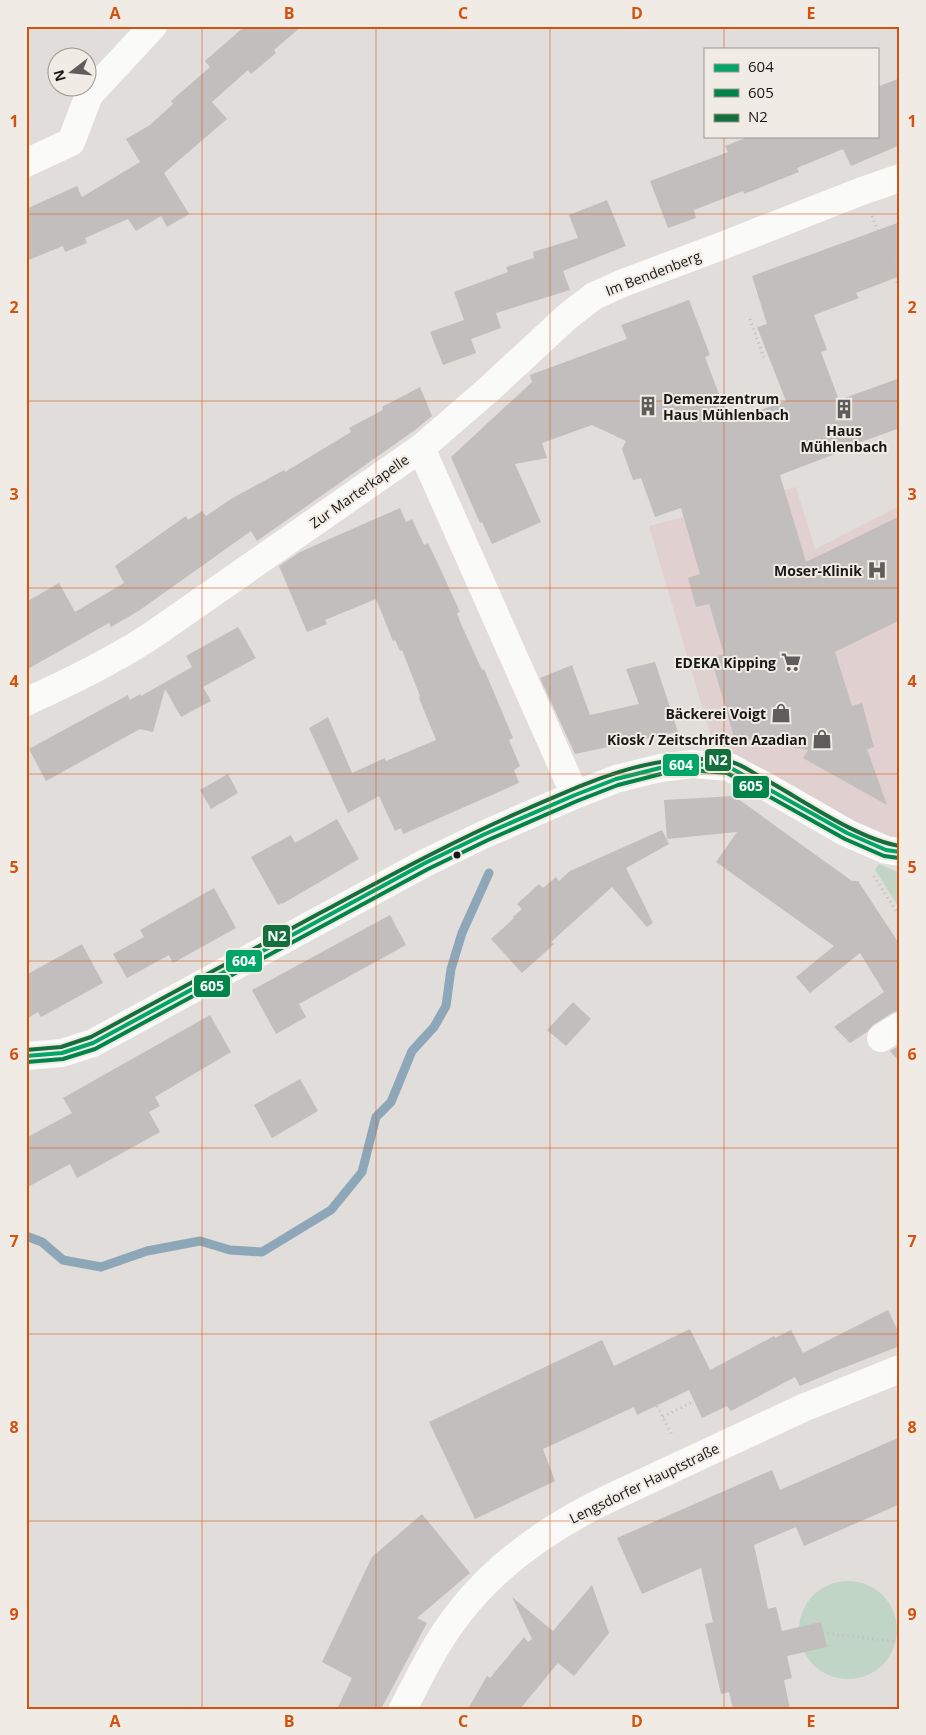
<svg xmlns="http://www.w3.org/2000/svg" width="926" height="1735" font-family="'Open Sans',sans-serif">
	<style>
		.commercial { fill: #e0d1d0 }
		.green { fill: #c0d5c6 }
		.lines { fill: none; stroke-linecap: round; stroke-linejoin: round }
		.stream { stroke: #8da7b8; stroke-width: 9 }
		.building { fill: #c1bebd }
		.path { stroke: #bebdbb; stroke-width: 3; stroke-dasharray: 1 4; stroke-linecap: butt }
		.minor { stroke: #fafaf9; stroke-width: 28 }
		.bus-1-casing { stroke: #f0ebe4; stroke-width: 8 }
		.bus-2-casing { stroke: #f0ebe4; stroke-width: 8 }
		.bus-3-casing { stroke: #f0ebe4; stroke-width: 8 }
		.bus-1 { stroke: #01a568; stroke-width: 4 }
		.bus-2 { stroke: #00844a; stroke-width: 4 }
		.bus-3 { stroke: #156f3d; stroke-width: 4 }
		.grid { fill: none; stroke: #d3520d; stroke-width: 1; stroke-opacity: 0.55 }
		.bus-dot { fill: #1a1816; stroke: #f0ebe4; stroke-width: 2 }
		.labels { text-anchor: middle; dominant-baseline: central; stroke-width: 4; stroke-linejoin: round; paint-order: stroke }
		.street-label { font-size: 14px; fill: #1a1816; stroke: #f0ebe4 }
		.poi-label { font-size: 14px; font-weight: bold; fill: #1a1816; stroke: #f0ebe4; text-anchor: end }
		.line-badge { stroke: #f0ebe4; stroke-width: 2 }
		.badge-label { font-size: 14px; text-anchor: middle; font-weight: bold; fill: #fff }
		.neatline { fill: none; stroke: #d3520d; stroke-width: 2 }
		.grid-label { font-size: 16px; text-anchor: middle; font-weight: bold; fill: #d3520d }
	</style>
	<rect width="100%" height="100%" fill="#e0ddda"/>
	<!-- commercial -->
	<path class="commercial" d="M796 487 815 549 900 506V846L870 835 714 747 649 526Z"/>
	<!-- green -->
	<path class="green" d="M879 864 900 873V909L875 870Z
		M799 1630a49 49 0 1 1 98 0a49 49 0 1 1-98 0Z"/>
	<g class="lines">
		<!-- stream -->
		<path class="stream" d="M26 1236 42 1242 63 1260 101 1267 147 1251 200 1241 230 1250 262 1252 331 1210 362 1172 376 1117 391 1102 412 1051 434 1027 446 1006 451 969 462 933 489 873"/>
	</g>
	<!-- building -->
	<path class="building" d="M245 26H302L274 50 276 53 251 74 248 70 212 102 227 119 164 173 189 214 167 227 161 216 136 231 128 219 85 238 87 243 65 252 63 246 26 261V209L77 186 82 197 140 162 126 139 150 125 173 104 171 101 210 67 205 61Z
		M900 78V145L851 166 843 149 797 168 799 172 744 194 743 191 694 210 696 218 668 228 650 181 728 152 725 146 751 136H877V87Z
		M607 200 626 246 563 271 570 290 496 313 501 328 471 339 476 353 443 365 430 332 464 320 454 292 508 272 506 267 534 258 533 252 578 238 569 215Z
		M900 222V276L856 293 859 298 814 315 827 350 821 352 839 400 900 378V428L855 444 856 446 780 475 806 562 900 516V620L835 652 852 706 862 703 874 747 867 749 887 805 803 758 808 750 734 737 711 658 724 654 709 604 696 607 688 578 700 574 681 508 655 517 641 478 633 480 622 449 626 441 592 425 542 443 547 458 515 464 541 522 492 544 482 522 480 523 451 457 532 382 530 375 627 339 621 325 689 300 710 355 705 357 729 421 786 401 757 327 767 324 752 276Z
		M420 387 432 416 415 430 257 541 251 531 140 610 111 627 109 623 26 670V602L59 583 75 612 124 583 115 566 186 516 188 520 202 511 206 516 231 499 284 470 285 472 351 432 349 428 383 410 382 407Z
		M400 508 406 522 412 519 424 545 428 543 439 566 460 612 457 613 461 624 482 670 484 669 513 738 509 740 520 766 514 770 519 783 403 834 401 828 395 831 379 796 348 813 309 728 328 717 352 773 385 758 386 761 436 740 419 698 420 696 402 650 400 651 395 640 393 641 376 599 325 620 327 624 307 632 279 566 300 552Z
		M238 627 256 658 203 687 211 701 181 717 165 689 153 732 140 729 46 781 29 749 128 695 130 700 140 694 141 696 192 667 186 656Z
		M655 662 678 732 575 754 540 678 572 665 590 715 639 704 626 669Z
		M228 774 238 793 211 809 200 790Z
		M734 796 852 881H858L900 945V1010L892 1013 873 1025 867 1032 850 1043 834 1027 884 992 860 953 810 993 796 977 834 946 716 862 737 832 667 839 664 800Z
		M337 819 359 859 282 904V903L278 905 251 857 291 835 295 843Z
		M662 830 669 844 626 868 653 923 647 927 612 887 551 942 554 944 522 973 491 939 514 918 513 917 522 909 517 904 539 884 543 888 556 877 559 881 570 871Z
		M214 888 236 928 173 963 169 955 127 978 113 954 144 937 140 930Z
		M390 915 406 945 299 1004 306 1017 276 1034 252 990Z
		M82 944 103 983 41 1017 38 1012 26 1019V975Z
		M573 1002 591 1019 566 1046 547 1030Z
		M210 1015 231 1052 155 1097 160 1106 149 1112 160 1132 77 1178 70 1164 26 1188V1138L72 1113 63 1098Z
		M900 1045V1062L890 1051Z
		M300 1079 318 1111 272 1138 254 1105Z
		M888 1310 900 1335V1346L835 1371 800 1386 795 1377 731 1411 727 1406 702 1418 689 1390 637 1415 634 1407 543 1449 555 1481 475 1519 429 1422 602 1340 614 1366 690 1329 710 1370 774 1336 775 1338 791 1330 803 1353Z
		M900 1437V1504L804 1546 796 1527 754 1545 768 1609 776 1607 782 1631 821 1622 827 1647 787 1656 792 1678 784 1680 790 1709H733L729 1692 721 1694 705 1624 713 1622 701 1568 642 1594 617 1538 772 1470 780 1490Z
		M422 1514 470 1573 417 1618 427 1623 381 1709H337L352 1678 322 1662 372 1557Z
		M592 1585 609 1633 574 1676 558 1663 520 1709H468L487 1676 490 1678 524 1637 528 1642 532 1639 512 1597 553 1631Z"/>
	<g class="lines">
		<!-- path -->
		<path class="path" d="M872 216 900 290
			M750 319 765 361
			M874 876 900 917
			M657 1406 673 1437
			M663 1417 694 1401
			M784 1643 824 1633 900 1642"/>
		<!-- minor -->
		<path class="minor" d="M26 163 71 142 89 95 153 26
			M421 448 488 390 568 316 594 296 623 283 719 247 862 191 900 178
			M26 702C69 682 111 662 151 636L421 448 575 795
			M881 1038 900 1026
			M26 1056 62 1053 93 1043 425 863 485 834 575 795 616 779 660 768 692 764 729 767 765 786 847 833 886 850 900 852
			M403 1709C420 1676 436 1642 459 1613 499 1561 553 1525 612 1497L803 1408 900 1369"/>
		<defs>
			<path id="bus-1" d="M26 1056 62 1053 93 1043 425 863 485 834 575 795 616 779 660 768 692 764 729 767 847 833 886 850 900 852"/>
			<path id="bus-2" d="M27 1062 63 1059 95 1049 428 869 488 840 577 801 618 785 661 774 692 770 727 773 845 839 884 856 899 858"/>
			<path id="bus-3" d="M26 1050 61 1047 91 1037C167 996 243 954 320 913 389 876 457 839 529 808 594 780 654 751 727 761 738 762 750 771 759 776 799 797 856 839 900 846"/>
		</defs>
		<!-- bus-1 casing -->
		<use href="#bus-1" class="bus-1-casing"/>
		<!-- bus-2 casing -->
		<use href="#bus-2" class="bus-2-casing"/>
		<!-- bus-3 casing -->
		<use href="#bus-3" class="bus-3-casing"/>
		<!-- bus-1 -->
		<use href="#bus-1" class="bus-1"/>
		<!-- bus-2 -->
		<use href="#bus-2" class="bus-2"/>
		<!-- bus-3 -->
		<use href="#bus-3" class="bus-3"/>
	</g>
	<!-- grid -->
	<path class="grid" d="M202 26V1709M376 26V1709M550 26V1709M724 26V49M724 136V1709M26 214H900M26 401H900M26 588H900M26 774H900M26 961H900M26 1148H900M26 1334H900M26 1521H900"/>
	<!-- icons -->
	<defs>
		<symbol id="building-bare" viewBox="-9 -9 18 18"><path d="M-4-6H4V6H1V3H-1V6H-4ZM-2.5-4.3h1.7v1.8h-1.7ZM.8-4.3h1.7v1.8H.8ZM-2.5-1h1.7V.8h-1.7ZM.8-1h1.7V.8H.8Z" fill="#5f5d5b" stroke="#f0ebe4" stroke-width="2.5" paint-order="stroke"/></symbol>
		<symbol id="hospital-bare" viewBox="-9 -9 18 18"><path d="M-5-5h3v3.5h4V-5h3V5h-3V1.5h-4V5h-3Z" fill="#5f5d5b" stroke="#f0ebe4" stroke-width="2.5" paint-order="stroke"/></symbol>
		<symbol id="supermarket-bare" viewBox="-9 -9 18 18"><path d="M-6-5.5h2.5l.6 2H6L4.5 2H-2.5L-4.4-4H-6ZM-1.5 3.2a1.3 1.3 0 1 0 .1 0ZM3 3.2a1.3 1.3 0 1 0 .1 0Z" fill="#5f5d5b" stroke="#f0ebe4" stroke-width="2.5" paint-order="stroke"/></symbol>
		<symbol id="shop-bare" viewBox="-9 -9 18 18"><path d="M-5-2.5h2.3a2.7 3.5 0 0 1 5.4 0H5L5.5 6h-11ZM-1.5-2.5h3a1.5 2.3 0 0 0-3 0Z" fill="#5f5d5b" stroke="#f0ebe4" stroke-width="2.5" paint-order="stroke"/></symbol>
	</defs>
	<g fill-rule="evenodd">
		<use href="#building-bare" x="634" y="392" width="28" height="28"/>
		<use href="#building-bare" x="830" y="395" width="28" height="28"/>
		<use href="#hospital-bare" x="863" y="556" width="28" height="28"/>
		<use href="#supermarket-bare" x="777" y="648" width="28" height="28"/>
		<use href="#shop-bare" x="767" y="699" width="28" height="28"/>
		<use href="#shop-bare" x="808" y="725" width="28" height="28"/>
	</g>
	<!-- markers -->
	<circle class="bus-dot" cx="457" cy="855" r="4.5"/>
	<g class="labels">
		<!-- street labels -->
		<g class="street-label">
			<text transform="translate(653 273) rotate(-21)">Im Bendenberg</text>
			<text transform="translate(359 491) rotate(-35)">Zur Marterkapelle</text>
			<text transform="translate(644 1483) rotate(-26)">Lengsdorfer Hauptstraße</text>
		</g>
		<!-- poi labels -->
		<g class="poi-label">
			<text x="663" y="398" text-anchor="start">Demenzzentrum<tspan x="663" dy="16">Haus Mühlenbach</tspan></text>
			<text x="844" y="430" text-anchor="middle">Haus<tspan x="844" dy="16">Mühlenbach</tspan></text>
			<text x="862" y="570">Moser-Klinik</text>
			<text x="776" y="662">EDEKA Kipping</text>
			<text x="766" y="713">Bäckerei Voigt</text>
			<text x="807" y="739">Kiosk / Zeitschriften Azadian</text>
		</g>
	</g>
	<g class="line-badge">
		<rect x="704" y="748" width="28" height="24" rx="5" fill="#156f3d"/>
		<rect x="662" y="753" width="38" height="24" rx="5" fill="#01a568"/>
		<rect x="732" y="775" width="38" height="24" rx="5" fill="#00844a"/>
		<rect x="262" y="924" width="29" height="24" rx="5" fill="#156f3d"/>
		<rect x="225" y="949" width="38" height="24" rx="5" fill="#01a568"/>
		<rect x="193" y="974" width="38" height="24" rx="5" fill="#00844a"/>
	</g>
	<g class="badge-label">
		<text x="718" y="765">N2</text>
		<text x="681" y="770">604</text>
		<text x="751" y="791">605</text>
		<text x="277" y="941">N2</text>
		<text x="244" y="966">604</text>
		<text x="212" y="991">605</text>
	</g>
	<!-- border -->
	<rect width="926" height="1735" fill="none" stroke="#f0ebe4" stroke-width="55"/>
	<!-- legend -->
	<rect x="704" y="48" width="175" height="90" fill="#f0ebe4" stroke="#9a9792"/>
	<rect x="714" y="64" width="25" height="8" fill="#01a568" stroke="#9a9792"/>
	<text x="748" y="72" font-size="15" fill="#1a1816">604</text>
	<rect x="714" y="89" width="25" height="8" fill="#00844a" stroke="#9a9792"/>
	<text x="748" y="98" font-size="15" fill="#1a1816">605</text>
	<rect x="714" y="114" width="25" height="8" fill="#156f3d" stroke="#9a9792"/>
	<text x="748" y="122" font-size="15" fill="#1a1816">N2</text>
	<!-- north arrow -->
	<g transform="translate(72 72) rotate(254)"><circle r="24" fill="#f0ebe4" stroke="#9a9792"/>
	<path d="M0-4L9 19L0 12L-9 19Z" fill="#5f5d5b"/>
	<text y="-8" font-size="14" font-weight="bold" text-anchor="middle" fill="#1a1816">N</text>
	</g>
	<rect x="28" y="28" width="870" height="1680" class="neatline"/>
	<g class="grid-label">
		<text x="115" y="19">A</text>
		<text x="289" y="19">B</text>
		<text x="463" y="19">C</text>
		<text x="637" y="19">D</text>
		<text x="811" y="19">E</text>
		<text x="14" y="127">1</text>
		<text x="912" y="127">1</text>
		<text x="14" y="313">2</text>
		<text x="912" y="313">2</text>
		<text x="14" y="500">3</text>
		<text x="912" y="500">3</text>
		<text x="14" y="687">4</text>
		<text x="912" y="687">4</text>
		<text x="14" y="873">5</text>
		<text x="912" y="873">5</text>
		<text x="14" y="1060">6</text>
		<text x="912" y="1060">6</text>
		<text x="14" y="1247">7</text>
		<text x="912" y="1247">7</text>
		<text x="14" y="1433">8</text>
		<text x="912" y="1433">8</text>
		<text x="14" y="1620">9</text>
		<text x="912" y="1620">9</text>
		<text x="115" y="1727">A</text>
		<text x="289" y="1727">B</text>
		<text x="463" y="1727">C</text>
		<text x="637" y="1727">D</text>
		<text x="811" y="1727">E</text>
	</g>
</svg>
